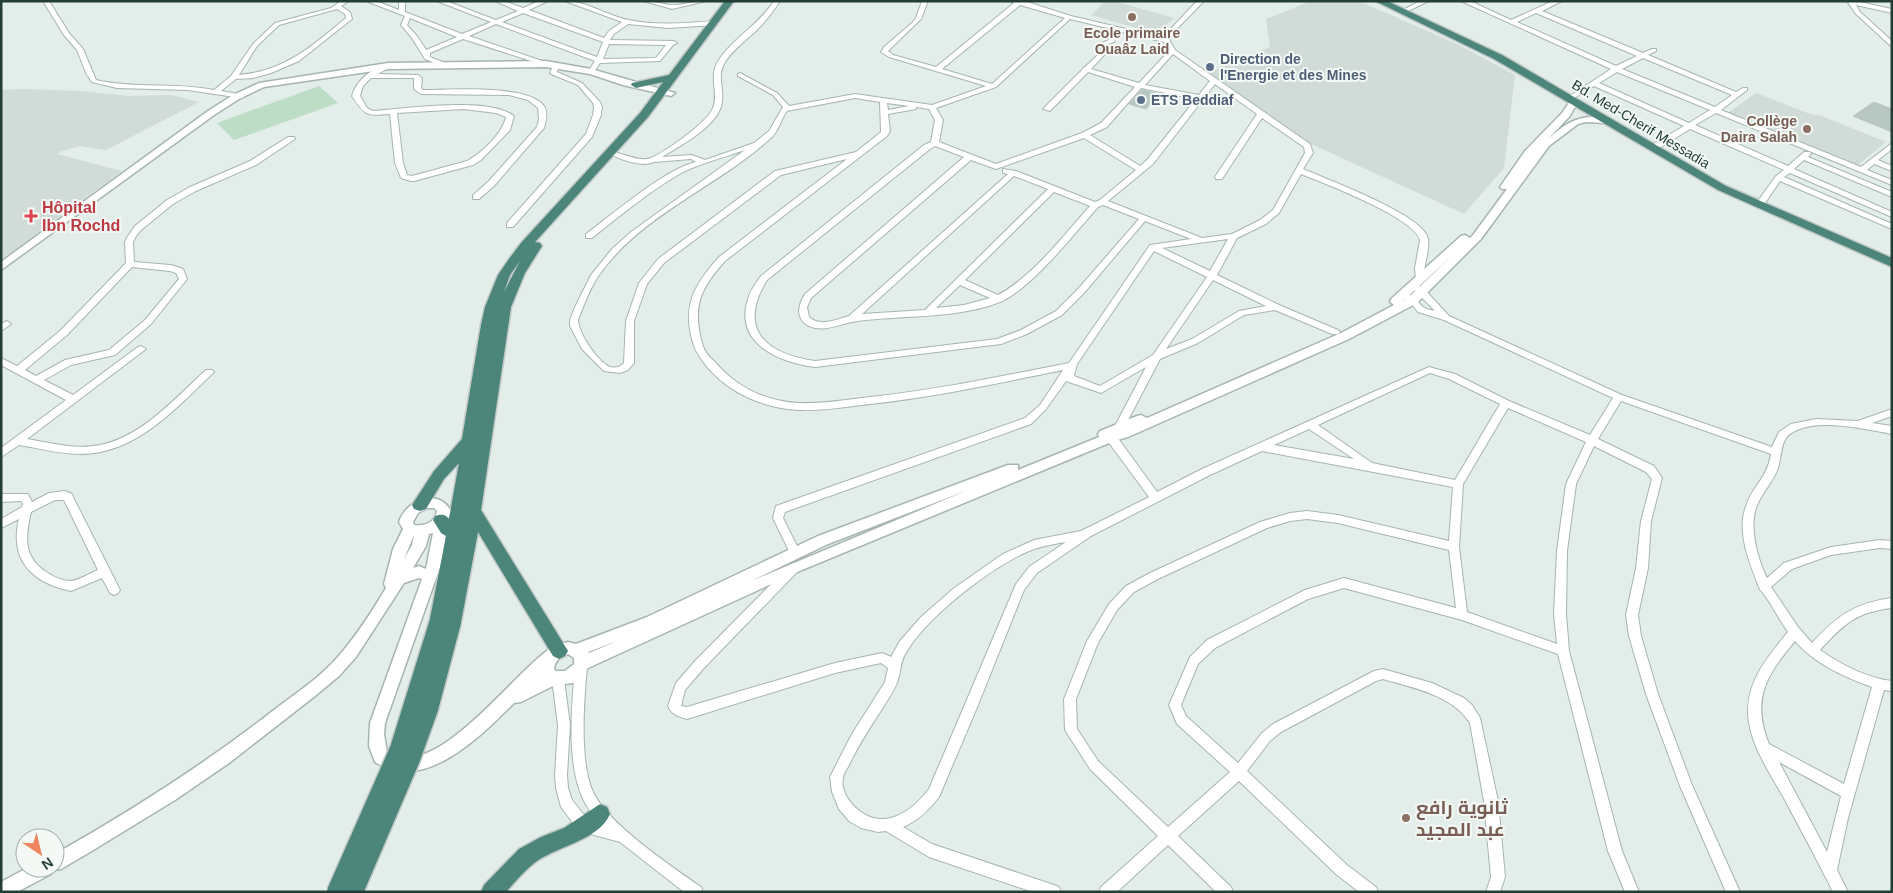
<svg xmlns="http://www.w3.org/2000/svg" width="1893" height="893" font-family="Arial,Cairo,sans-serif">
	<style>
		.built { fill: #d1dcd8 }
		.green { fill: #bdddc6 }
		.building { fill: #b8c7c2; stroke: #b6c6c0 }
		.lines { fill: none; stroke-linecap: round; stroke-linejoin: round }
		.minor-casing { stroke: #a6b5b0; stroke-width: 2 }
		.tertiary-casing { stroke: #a6b5b0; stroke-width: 3 }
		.trunk-casing { stroke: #c1c9c7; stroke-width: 3 }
		.minor { fill: #fff; fill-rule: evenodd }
		.tertiary { fill: #fff; fill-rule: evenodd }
		.trunk { fill: #4c857a; fill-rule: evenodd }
		.trunk-bridge-casing { stroke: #c1c9c7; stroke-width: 21; stroke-linecap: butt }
		.trunk-bridge { stroke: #4c857a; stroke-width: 18 }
		.education-dot { fill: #8d6e63; stroke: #f4f9f6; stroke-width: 2 }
		.service-dot { fill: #5c6f8a; stroke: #f4f9f6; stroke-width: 2 }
		.health-dot { fill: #e0444e; stroke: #f4f9f6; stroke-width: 2 }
		.labels { text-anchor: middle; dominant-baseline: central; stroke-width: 4; stroke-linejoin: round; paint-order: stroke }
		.far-education-label { font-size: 14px; font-weight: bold; fill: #785e54; stroke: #f4f9f6 }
		.far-service-label { font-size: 14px; font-weight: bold; fill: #4e5e75; stroke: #f4f9f6; text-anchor: start }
		.far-street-label { font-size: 14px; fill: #233e37; stroke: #f4f9f6 }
		.health-label { font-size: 16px; font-weight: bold; fill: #be3a42; stroke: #f4f9f6; text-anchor: start }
		.near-education-label { font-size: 19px; font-weight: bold; fill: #785e54; stroke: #f4f9f6; text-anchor: start }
	</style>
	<rect width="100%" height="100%" fill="#e3ede9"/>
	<!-- built -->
	<path class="built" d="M1105 1H1114L1174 18 1157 34 1091 15Z
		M1311 1H1359L1457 44 1515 75 1504 168 1464 214 1311 144 1206 74 1270 47 1266 19Z
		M24 89 80 91 128 96 172 95 199 102 106 150 80 146 62 151 57 154 122 171 1 260V90Z
		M1756 93 1810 114 1822 116 1886 142 1853 169 1726 114Z"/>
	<!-- green -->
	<path class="green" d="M319 86 338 103 234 140 217 123Z"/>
	<!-- building -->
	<path class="building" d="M1142 90 1159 94 1146 109 1129 104Z
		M1874 102 1892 109V132L1853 116Z"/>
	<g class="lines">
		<defs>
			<path id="minor" d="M43 1H49L69 33 83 49 96 80C135 89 175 82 214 90L231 76 253 44 275 23 331 8 341 1H349L341 6 350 12 352 19 299 61 271 73 253 78 236 79 221 91 244 95V97L242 98 188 90 117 88 92 82 87 75 77 50 64 35ZM337 9 345 14 346 18C312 46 285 71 239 75L257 46 279 25Z
				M366 1H376L399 10V1H405V12L462 34 491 22 437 1H446L496 20 518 11 495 1H504L523 8 539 1H548L529 10 604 38 609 31 622 22 565 1C587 1 607 16 629 20 657 26 686 23 715 21L718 23 715 25 668 28 628 24 614 34 610 40 674 41 677 43 673 45 660 61 600 63 593 73 591 74 588 72 595 61 496 24 469 36 548 63V65H544L463 39 430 53V57L445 63V65L443 66 425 59 412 38 401 25 405 16ZM523 13 603 42 597 57 502 22ZM410 18 457 37 426 50 417 36 407 25ZM609 44 666 45 656 58 603 59Z
				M644 1C654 1 665 5 673 5 684 5 695 1 706 1L672 9Z
				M774 1H780C773 12 765 22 756 31 745 41 731 51 724 64 717 76 724 88 722 102 719 126 681 145 662 157L692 155 705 160 754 143 769 131 783 107 773 95 738 76V74L740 73 777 93 789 106 855 94 932 105 986 86 889 57 881 52 884 47 912 23 916 18 922 1H928L921 19 888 51 893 55 936 67 1014 3 1010 1H1024L1071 16 1164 38 1166 34 1197 1H1204L1171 35 1170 41 1175 50 1310 144 1313 153 1303 169C1329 180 1414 212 1426 234 1433 245 1422 266 1424 280L1420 283 1416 280 1415 268 1420 240C1415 218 1324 183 1301 174L1279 213 1266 224 1237 238 1217 275 1279 305 1338 330 1340 332 1338 334H1332L1275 310 1244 315 1198 343 1160 359 1125 426 1120 430 1115 426 1146 367 1101 393 1066 381 1046 409 1031 424 785 512 783 518 800 552 799 555 795 556 791 555 773 518 776 506 1025 418 1040 405 1063 370C999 383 935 397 870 404 846 407 822 411 798 410 764 408 731 394 708 368 703 361 697 354 694 346 681 307 694 285 719 257L847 159 781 175 664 263 647 284 634 321V363L628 370 620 373 604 371 582 349 570 326V320L575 307 591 275 612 249 631 232 745 150C725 157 702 163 683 172 651 190 621 215 592 238H586V234C613 214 665 169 696 162L691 159 654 162C644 167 622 161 613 155L617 153C627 155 641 162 651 158 665 152 708 122 713 108 719 94 709 78 717 63 731 39 759 25 774 1ZM1020 5 1065 18 992 84 942 69ZM1070 19 1112 29 1109 35V40L1102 43 1101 52 1085 67 1083 68 1082 70 1043 109 1050 111 1088 72 1135 87 1101 123 1082 133 996 164 939 142 943 120 936 108 996 87ZM1118 31 1164 42 1169 51 1139 83 1091 69 1106 53 1108 44 1114 42ZM1173 54 1210 81 1199 95 1145 85ZM1215 84 1257 114 1215 177 1216 179H1222L1262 118 1304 147 1305 153 1273 210 1260 220 1232 234 1202 238 1108 201 1153 164ZM1141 88 1196 99 1147 160 1140 166 1090 135 1107 127ZM855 98 880 102 881 132 856 152 775 171 658 259 639 283 626 321 624 363 619 367C616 367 613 368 610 367 597 361 579 334 578 320 584 305 590 288 599 275 642 214 718 187 772 137 779 130 781 119 787 111ZM887 103 909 106 888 110ZM916 107 929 109 935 120 931 142 924 145 761 276C757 282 751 289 749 296 732 343 778 362 815 367L1001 344 1027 334 1062 315 1084 293 1145 221 1191 239 1150 245 1069 363C1003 376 937 390 870 397 846 400 822 404 798 403 765 401 736 387 715 362 709 357 704 351 702 343 692 306 700 289 725 261L887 136 890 131 888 114 916 109ZM1084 138 1136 170 1100 200 1095 202 1016 171 1003 169V173L1008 174 849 316C835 320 820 327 809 317L807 307 811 298 971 160 996 169ZM935 146 964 157 805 294C798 305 795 319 809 326 825 333 842 323 857 321 903 315 957 319 1000 302 1031 289 1075 233 1098 207L1103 205 1139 219 1078 289 1056 311 1021 330 997 339 815 361C765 354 737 329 767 280L930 149ZM1014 176 1048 189 925 310 862 314ZM1054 192 1090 206C1063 236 1033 276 998 295L965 280ZM1228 239 1210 271 1162 248ZM1154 251 1207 277 1153 355 1100 386 1074 376 1077 364ZM1213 280 1266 306 1239 311 1192 339 1166 349ZM960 285 990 298 964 305 936 308Z
				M1420 1H1429L1410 10 1405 9Z
				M1461 1H1470L1511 20 1553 1H1562L1542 11 1643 53 1652 49H1656V51L1648 55 1736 92 1743 88H1747V90L1721 110 1861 167 1892 143V149L1878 160 1892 166V171L1874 164 1867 170 1892 180V185L1716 113 1695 125 1788 166 1804 152H1810L1811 154 1808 157 1892 192V197L1804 160 1794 169 1892 212V217L1790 173 1784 177 1892 224V229L1780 181 1765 203H1759L1758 201 1776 176 1784 170 1690 129 1661 147H1655V143L1684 126 1594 86 1571 100H1567V98L1611 69ZM1536 13 1637 56 1616 66 1517 22ZM1643 58 1732 95 1715 107 1622 69ZM1617 72 1710 110 1689 123 1599 83Z
				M1847 1H1855L1892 9V13L1856 5 1860 12 1892 41V47L1856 14Z
				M388 64 390 65V67L378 74 418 75 422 78 421 88 423 90C449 90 528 84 544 106 548 112 546 121 544 128L494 186 479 199H473V195L488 182 537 127 539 119 538 108 528 100 509 95 421 94 414 89V78H371L363 86 360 96 367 108 373 111C406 109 488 96 514 116L510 130 481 160 473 165 414 181H411L401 178 395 163 390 114C367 116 365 116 352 96 357 79 372 69 388 64ZM464 109 496 113 506 117C502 134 483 152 467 161L412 176 407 175 403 163 397 113Z
				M554 64 559 65 557 72 582 83 600 102 602 107 601 115 592 137 513 227H507V223L586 134 593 115 594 107 593 103 578 85 551 74 550 73Z
				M288 137H294L295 139 256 165 196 191 173 204 141 230 136 236 133 242 134 262 171 265 183 269 187 279 151 324 115 355 71 365 44 380 73 395 138 347 141 346 146 349 27 439C51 443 76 450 100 445 142 437 175 398 206 370H212L214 372 212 374C175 409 136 454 80 454 60 454 39 448 19 445L1 457V448L66 400 1 365V358L17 366 60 331 126 263 125 242 128 236 135 226 167 200 190 187 250 161ZM132 267 170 271 176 273 179 279 145 320 109 350 65 360 36 376 25 370 67 335Z
				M1414 283 1425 290 1449 316 1622 395 1772 447 1779 432 1791 424 1816 419 1858 421 1892 409V416L1872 423 1892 426V434C1865 429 1823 419 1797 430 1779 437 1783 452 1778 468 1774 480 1765 489 1759 501 1747 522 1757 558 1767 578L1784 563 1831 547 1880 540 1892 541V549L1880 548 1831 555 1792 569 1771 587 1798 627 1812 643C1837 616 1854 603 1892 598V608C1856 612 1844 624 1820 650 1840 664 1867 678 1892 681V691L1884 690 1848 818 1837 870 1848 892H1833C1818 861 1801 831 1785 800 1770 773 1747 741 1748 709 1749 678 1770 654 1788 632 1779 619 1772 605 1763 593 1761 590 1760 591 1759 587 1750 564 1736 532 1746 506 1753 485 1767 479 1771 454L1621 401 1598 439 1654 466 1662 478 1651 521 1648 568 1638 615 1641 636 1658 694 1692 785 1740 892H1726L1680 786 1646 694 1629 636 1626 615 1636 568 1641 521 1652 479 1646 472 1594 446 1576 484 1567 551 1566 614 1569 651 1622 851 1639 892H1625L1608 851 1558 654 1462 620 1344 588 1308 599 1215 648 1198 664 1181 705 1186 716 1238 763 1262 733 1273 724 1374 671 1383 669 1432 683 1464 698 1472 705 1480 718 1498 801 1505 877 1500 892H1486L1491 877 1484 801 1470 723C1452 695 1414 688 1383 679L1376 681 1281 732 1270 741 1247 771 1347 865 1376 887 1378 892H1359L1337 875 1239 781 1178 836 1231 887 1233 892H1216L1168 845 1117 892H1099L1101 887 1158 836 1090 769 1065 730 1064 699 1087 641 1109 604 1126 586 1150 573 1260 522 1290 513 1307 511 1338 515 1449 541 1453 487 1262 451 1210 475 1091 536 1037 573 1024 590 978 705 939 797C929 810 918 821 903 827L932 844 1054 885 1059 887 1061 892H1033L929 857 886 831 878 832 861 828 849 821 839 809 832 792 830 777 852 734 885 682 888 668 881 663 835 673 687 719C678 716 672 715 668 706L676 683 695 661 790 565 794 563 798 565 800 568 798 571 703 669 685 690 681 706 687 707 835 663 882 653 891 657 900 641 921 617 953 589 1003 554 1034 540 1081 531 1149 497 1107 440 1106 437 1107 434H1115L1157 492 1202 469 1429 367 1455 374 1509 401 1590 435 1613 398 1444 320 1418 312 1410 302 1401 296 1402 294C1413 293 1416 300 1423 307 1426 309 1431 310 1435 311 1427 302 1418 294 1410 286L1411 284ZM1430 373 1449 379 1500 404 1455 480 1372 463 1318 425ZM1508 408 1586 442 1566 484 1557 551 1554 614 1557 644 1467 612 1459 547 1463 484ZM1309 429 1354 459 1274 445ZM1307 519 1338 523 1449 550 1456 608 1344 578 1305 590 1207 640 1190 657 1169 705 1177 724 1230 772 1168 827 1098 761 1077 729 1076 699 1098 643 1117 610 1134 592 1158 579 1267 528 1290 521ZM1066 542 1029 567 1016 584 929 789C909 815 878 834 851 803 846 797 841 787 843 779 843 774 847 769 849 765 859 744 871 726 884 706 889 698 895 689 898 680 902 668 899 663 907 651 928 616 991 567 1029 551 1041 546 1054 544 1066 542ZM1795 641C1815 664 1844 677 1872 687L1844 784 1769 744C1751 699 1766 676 1795 641ZM1779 762 1841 796 1827 852Z
				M7 321 11 324 1 331V324Z
				M65 491 72 494 73 497 120 590 118 593 114 595 110 593 102 578 71 591C32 583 9 560 19 519L1 528V519L22 507 23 504 21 501 1 502V494H28L32 502 49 493ZM55 500H64L98 570C90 573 78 581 70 581 63 581 54 577 48 573 23 558 25 538 31 512Z
				M581 662 585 663 587 667C584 701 579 761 593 792 607 823 672 867 701 887L703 892H684L620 842 579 831 561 807 556 788 555 775 558 725 552 679 554 675 558 674 562 675 564 679 570 725 567 775 568 788 572 800 588 820 601 824C594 816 587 808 583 799 566 762 572 706 575 667L577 663Z"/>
			<path id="tertiary" d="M546 61 591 69 675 93 671 96 623 85 590 74 546 67 388 69 264 87 239 99 214 115 1 270V262L208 111 233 95 259 83 388 63Z
				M1574 99 1578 102 1569 117 1549 138C1563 126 1575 116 1595 117 1600 117 1605 117 1610 120L1605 123 1586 122 1578 124 1549 146 1481 239 1417 303 1349 339 1128 437 1114 441 802 570 588 668 573 683 555 685 521 702 514 703C482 735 423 795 375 762L369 746 370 723 422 579 419 578 404 583 356 657 339 676 315 696 229 763 175 800 90 852 61 869 52 870 51 874 17 892H1V882L27 868H55V854C131 811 205 764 274 710 295 694 318 679 336 659 355 638 371 613 386 588L384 584 393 549 403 529 399 522C406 500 438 487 451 511L446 524 445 544 441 564 385 723 384 734 387 752C436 785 517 667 554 646L568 642 576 644 647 617 818 536 1008 465H1018V470L1099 437 1098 434 1100 431 1137 416 1141 415 1147 418 1341 333 1394 305 1390 302 1391 299 1461 236 1465 235 1470 238 1473 235 1507 189H1502L1500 187 1525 151 1562 113 1571 100ZM1454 254 1409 297 1403 301ZM968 490 751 581 828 544ZM427 508H434L437 511C435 523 425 526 414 525L413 522 418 513ZM429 534 433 533 426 569 419 566 413 568 426 546ZM414 535 412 545 404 559ZM617 641 589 653 588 652ZM568 654 574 658V664L565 671H556L554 669C555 661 560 656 568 654Z"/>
			<path id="trunk" d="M725 1H734L648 117 535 242 540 243 542 246 525 273 511 307 481 510 568 651 565 656 559 659 553 656 478 532 461 622 458 627 452 629 445 626 444 629 438 631 432 629 429 624 446 536 441 533 433 520 435 516C442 514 445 514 449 519L459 463 444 479 426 509 420 511 414 509 412 505 434 471 462 439 481 325 485 307 498 275 509 259 521 243 640 113 663 82 636 88 631 85 632 83 669 75ZM520 261 504 292 510 275Z
				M1375 1H1387L1502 55 1726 186 1892 258V267L1718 190 1494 59Z
				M600 804 607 807 610 814C599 841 553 847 533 864 523 872 514 883 506 892H481L484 885 519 849 541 837 564 828Z"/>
		</defs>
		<!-- minor casing -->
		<use href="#minor" class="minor-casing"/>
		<!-- tertiary casing -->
		<use href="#tertiary" class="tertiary-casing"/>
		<!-- trunk casing -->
		<use href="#trunk" class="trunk-casing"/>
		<!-- minor -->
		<use href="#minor" class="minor"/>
		<!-- tertiary -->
		<use href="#tertiary" class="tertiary"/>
		<!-- trunk -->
		<use href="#trunk" class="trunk"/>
		<defs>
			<path id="trunk-bridge" d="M336 892 399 749 438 624
				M354 892 411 759 429 709 452 622"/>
		</defs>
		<!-- trunk-bridge casing -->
		<use href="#trunk-bridge" class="trunk-bridge-casing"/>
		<!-- trunk-bridge -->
		<use href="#trunk-bridge" class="trunk-bridge"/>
	</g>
	<!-- markers -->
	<g class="education-dot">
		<circle cx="1132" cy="17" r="5"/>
		<circle cx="1807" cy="129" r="5"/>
		<circle cx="1406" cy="818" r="5"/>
	</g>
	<g class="service-dot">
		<circle cx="1210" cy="67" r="5"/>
		<circle cx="1141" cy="100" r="5"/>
	</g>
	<path class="health-dot" d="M28.5 208.5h5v5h5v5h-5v5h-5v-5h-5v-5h5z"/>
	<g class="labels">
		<!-- far-education labels -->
		<g class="far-education-label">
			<text x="1132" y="33">Ecole primaire<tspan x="1132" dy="16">Ouaâz Laid</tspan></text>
			<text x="1797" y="121" text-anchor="end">Collège<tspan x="1797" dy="16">Daira Salah</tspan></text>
		</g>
		<!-- far-service labels -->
		<g class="far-service-label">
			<text x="1220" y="59">Direction de<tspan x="1220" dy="16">l'Energie et des Mines</tspan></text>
			<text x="1151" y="100">ETS Beddiaf</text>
		</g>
		<!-- far-street labels -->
		<g class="far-street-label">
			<text transform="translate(1641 124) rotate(31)">Bd. Med-Cherif Messadia</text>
		</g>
		<!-- health labels -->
		<g class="health-label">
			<text x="42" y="207">Hôpital<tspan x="42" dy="18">Ibn Rochd</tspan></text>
		</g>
		<!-- near-education labels -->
		<g class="near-education-label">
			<text x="1416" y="807">ثانوية رافع<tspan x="1416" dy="22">عبد المجيد</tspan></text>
		</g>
	</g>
	<!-- border -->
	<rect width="1893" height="893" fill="none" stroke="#233e37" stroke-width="5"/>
	<!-- north arrow -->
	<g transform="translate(40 853) rotate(145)"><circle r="24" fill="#f4f9f6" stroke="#a0aeaa"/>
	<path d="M0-4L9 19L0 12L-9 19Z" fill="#ef865f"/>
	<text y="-8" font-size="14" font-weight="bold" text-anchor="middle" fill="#233e37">N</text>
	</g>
</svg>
